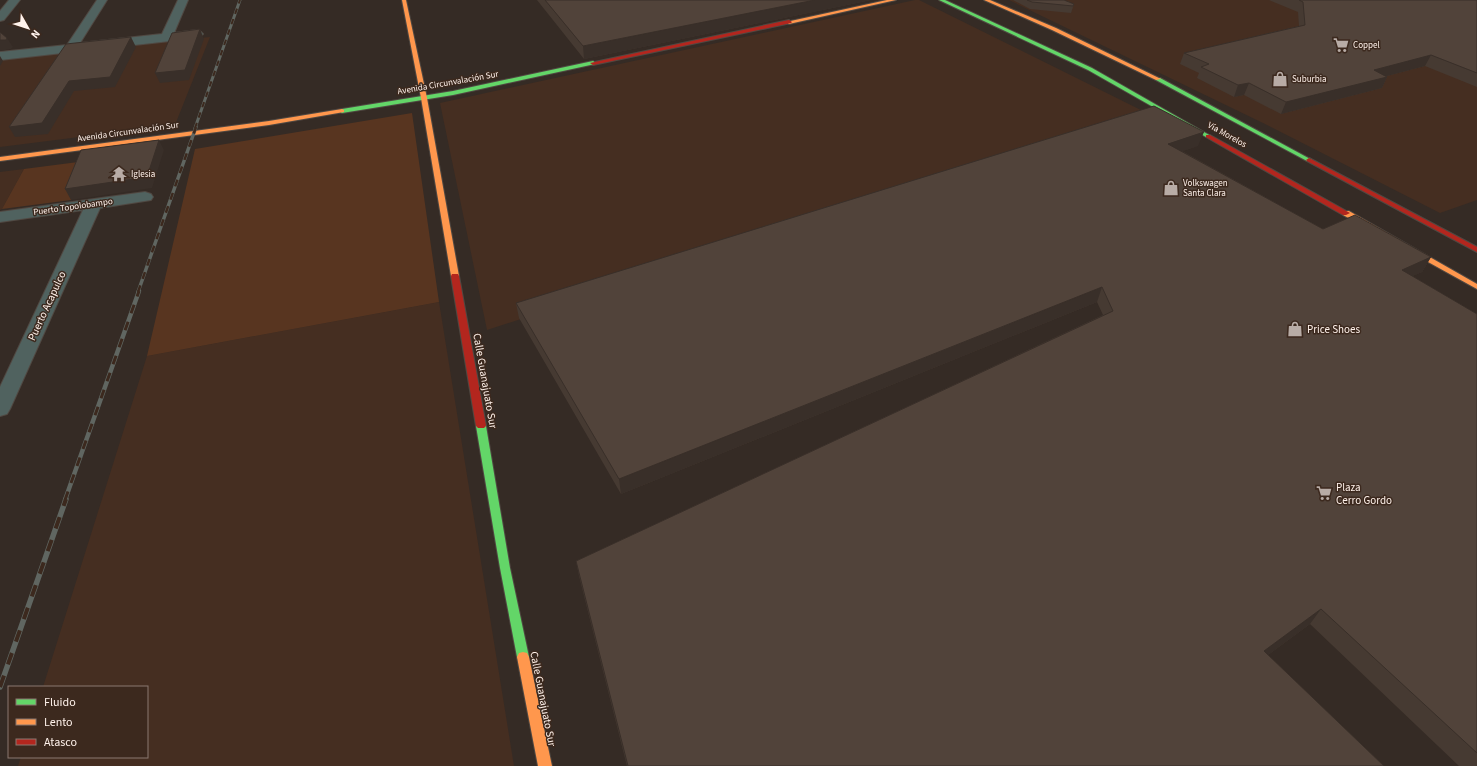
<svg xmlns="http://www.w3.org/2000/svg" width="1477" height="766" font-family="'Source Sans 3',sans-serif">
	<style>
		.built { fill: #452e21 }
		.green { fill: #583520 }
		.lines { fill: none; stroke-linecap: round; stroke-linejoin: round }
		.street-casing { stroke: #504842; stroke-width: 2 }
		.fast-casing { stroke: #504842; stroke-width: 2 }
		.slow-casing { stroke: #504842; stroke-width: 2 }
		.jam-casing { stroke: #504842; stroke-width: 2 }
		.street { fill: #50625f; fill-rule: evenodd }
		.fast { fill: #63d668; fill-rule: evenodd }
		.slow { fill: #ff974d; fill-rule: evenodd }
		.jam { fill: #b3261e; fill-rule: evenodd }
		.rail-far3-casing { stroke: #606661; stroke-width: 3 }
		.rail-far2-casing { stroke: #606661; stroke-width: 3.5 }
		.rail-far1-casing { stroke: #606661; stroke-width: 4.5 }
		.rail-casing { stroke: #606661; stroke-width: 5.5 }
		.rail-far3 { stroke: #3c291e; stroke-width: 2; stroke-dasharray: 5.5; stroke-linecap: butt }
		.rail-far2 { stroke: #3c291e; stroke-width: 2.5; stroke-dasharray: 7; stroke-linecap: butt }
		.rail-far1 { stroke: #3c291e; stroke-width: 3; stroke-dasharray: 9; stroke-linecap: butt }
		.rail { stroke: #3c291e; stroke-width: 4; stroke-dasharray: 12; stroke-linecap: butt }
		.wall { fill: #463a32 }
		.shaded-wall { fill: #392f29 }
		.building { fill: #51433a; stroke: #392f29 }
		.labels { text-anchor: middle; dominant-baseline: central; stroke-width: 3; stroke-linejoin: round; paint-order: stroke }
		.far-poi-label { font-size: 9px; fill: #fff2eb; stroke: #3c291e; text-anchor: start }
		.far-street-label { font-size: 9px; fill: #fff2eb; stroke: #3c291e }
		.street-label { font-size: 11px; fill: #fff2eb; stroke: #3c291e }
		.poi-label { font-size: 11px; fill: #fff2eb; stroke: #3c291e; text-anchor: start }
	</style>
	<rect width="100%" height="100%" fill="#352b25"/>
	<!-- built -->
	<path class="built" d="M915 0H919L1151 115 487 330 440 103Z
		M1009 0H1477V200L1440 213 1263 123Z
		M210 37 175 125 0 147V60Z
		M24 169 2 209 0 210V172Z
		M439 302 514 766H18L21 757H147V687H43L147 356Z"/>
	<!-- green -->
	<path class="green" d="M412 113 439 302 147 356 195 149Z
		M86 161 71 200 2 209 24 169Z"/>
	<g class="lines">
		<defs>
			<path id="street" d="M9 0H20L4 20 0 21V11Z
				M97 0H107L80 43 162 34 178 0H188L174 33 197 30 201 32 203 34 201 36 197 38 0 60V52L67 45Z
				M145 192 151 194 153 197 151 200 100 208 10 409 7 414 0 416V387L83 210 0 222V212Z"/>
			<path id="fast" d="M939 0H945L1092 68 1211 136 1206 137 1088 70Z
				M593 61 596 63 595 64 453 95 342 113 339 111 342 109 453 91Z
				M1156 78H1160L1312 160 1311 161H1307L1156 80Z
				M481 423 484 424 486 426 510 568 529 657 527 661 523 662 519 661 517 657 500 568 476 426 478 424Z"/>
			<path id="slow" d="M402 0H406L427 98 459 276 455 278 451 276 421 98Z
				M887 0H896L789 24 786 22Z
				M984 0H990L1056 28 1161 79 1156 80 1052 30Z
				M342 109 344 110V112L269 125 0 161V157L269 121Z
				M1343 211H1349L1477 284V289L1343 215Z
				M523 652 527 653 529 657 552 766H538L517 657 519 653Z"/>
			<path id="jam" d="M789 20 792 22 791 23 593 65 590 63Z
				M1206 135H1210L1350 213 1346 215H1343L1206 137Z
				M1309 158 1477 247V252L1307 161 1306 160Z
				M452 274H458L459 276 486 426 484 428H478L476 426 451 276Z"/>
		</defs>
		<!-- street casing -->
		<use href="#street" class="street-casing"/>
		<!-- fast casing -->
		<use href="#fast" class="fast-casing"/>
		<!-- slow casing -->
		<use href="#slow" class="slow-casing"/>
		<!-- jam casing -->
		<use href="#jam" class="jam-casing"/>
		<!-- street -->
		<use href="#street" class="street"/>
		<!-- fast -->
		<use href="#fast" class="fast"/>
		<!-- slow -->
		<use href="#slow" class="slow"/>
		<!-- jam -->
		<use href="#jam" class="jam"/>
		<defs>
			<path id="rail-far3" d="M195 128 240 0"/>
			<path id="rail-far2" d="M138 292 196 127"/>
			<path id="rail-far1" d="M65 500 139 291"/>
			<path id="rail" d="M0 687 66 499"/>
		</defs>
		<!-- rail-far3 casing -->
		<use href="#rail-far3" class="rail-far3-casing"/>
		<!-- rail-far2 casing -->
		<use href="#rail-far2" class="rail-far2-casing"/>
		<!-- rail-far1 casing -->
		<use href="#rail-far1" class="rail-far1-casing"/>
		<!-- rail casing -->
		<use href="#rail" class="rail-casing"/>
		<!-- rail-far3 -->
		<use href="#rail-far3" class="rail-far3"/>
		<!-- rail-far2 -->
		<use href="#rail-far2" class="rail-far2"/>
		<!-- rail-far1 -->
		<use href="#rail-far1" class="rail-far1"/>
		<!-- rail -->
		<use href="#rail" class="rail"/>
	</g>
	<!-- wall -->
	<path class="wall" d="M537 0H871L584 59Z
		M1013 0H1064L1074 4 1071 13 1030 9Z
		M1269 0H1477V87L1425 66 1387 76V77L1382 88 1281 114 1244 95 1234 97 1197 78 1199 73 1180 64 1184 53 1299 26 1298 12Z
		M1198 146 1182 151 1323 229 1431 257 1422 272 1412 276 1477 314V766H1459L1310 624 1268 655 1384 766H627L579 576 576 561 1103 315 1097 302 621 494 519 318 516 303Z"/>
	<!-- shaded-wall -->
	<path class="shaded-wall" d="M815 0H871L584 59 583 46Z
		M200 29 204 39 189 80 160 83 155 73Z
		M131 37 136 47 115 87 74 91 48 134 15 137 9 127 69 81Z
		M7 38 13 47 11 49 0 51V40Z
		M1431 55 1425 66 1368 81 1374 70Z
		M0 56 3 61 0 66Z
		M1387 77 1382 88 1281 114 1286 102Z
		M1249 83 1244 95 1234 97 1238 85Z
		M1204 132 1198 146 1163 158 1168 144Z
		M159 140 164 150 152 188 71 200 65 189Z
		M1431 257 1422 272 1393 285 1402 270Z
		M1102 287 1097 302 621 494 619 479Z
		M1321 609 1310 624 1253 666 1264 651Z"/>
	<!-- building -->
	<path class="building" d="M545 0H815L583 46Z
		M1027 0H1064L1074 4 1073 6 1032 2Z
		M1299 0H1477V73L1431 55 1374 70 1387 77 1286 102 1249 83 1238 85 1201 67 1209 64 1184 53 1305 25 1303 2Z
		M200 29 185 70 155 73 172 33Z
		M0 32 7 38 6 40H0Z
		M131 37 110 77 69 81 42 123 9 127 66 44Z
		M1154 106 1204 132 1168 144 1323 229 1355 215 1431 257 1402 270 1477 314V753L1321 609 1264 651 1384 766H628L576 561 1113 311 1102 287 619 479 516 303Z
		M159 140 147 177 65 189 81 150Z"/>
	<!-- icons -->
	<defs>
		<symbol id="supermarket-bare" viewBox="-9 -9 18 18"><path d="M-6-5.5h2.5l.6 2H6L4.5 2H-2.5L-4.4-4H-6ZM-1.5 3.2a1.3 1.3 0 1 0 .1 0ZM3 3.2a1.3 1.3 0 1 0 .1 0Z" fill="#b8aca6" stroke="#3c291e" stroke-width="2.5" paint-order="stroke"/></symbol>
		<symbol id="shop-bare" viewBox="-9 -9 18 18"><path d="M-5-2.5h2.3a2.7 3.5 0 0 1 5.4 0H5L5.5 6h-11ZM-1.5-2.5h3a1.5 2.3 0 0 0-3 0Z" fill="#b8aca6" stroke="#3c291e" stroke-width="2.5" paint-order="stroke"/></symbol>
		<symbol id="temple-bare" viewBox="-9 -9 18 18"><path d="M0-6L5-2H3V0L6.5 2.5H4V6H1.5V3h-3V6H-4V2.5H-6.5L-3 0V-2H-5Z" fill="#b8aca6" stroke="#3c291e" stroke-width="2.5" paint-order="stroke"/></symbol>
	</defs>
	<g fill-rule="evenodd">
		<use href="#supermarket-bare" x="1330" y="34" width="22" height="22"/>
		<use href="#shop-bare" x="1269" y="68" width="22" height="22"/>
		<use href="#temple-bare" x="108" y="163" width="22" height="22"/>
		<use href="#shop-bare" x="1160" y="177" width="22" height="22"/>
		<use href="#shop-bare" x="1284" y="318" width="22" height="22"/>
		<use href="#supermarket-bare" x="1313" y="482" width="22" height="22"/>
	</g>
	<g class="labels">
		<!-- far-poi labels -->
		<g class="far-poi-label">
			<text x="1353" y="45">Coppel</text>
			<text x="1292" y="79">Suburbia</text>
			<text x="131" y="174">Iglesia</text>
			<text x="1183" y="183">Volkswagen<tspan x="1183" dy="10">Santa Clara</tspan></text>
		</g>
		<!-- far-street labels -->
		<g class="far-street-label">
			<text transform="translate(448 83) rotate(-10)">Avenida Circunvalación Sur</text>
			<text transform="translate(128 132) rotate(-8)">Avenida Circunvalación Sur</text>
			<text transform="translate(1227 135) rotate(29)">Vía Morelos</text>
			<text transform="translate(73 207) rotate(-8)">Puerto Topolobampo</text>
		</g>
		<!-- street labels -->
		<g class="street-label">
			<text transform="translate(47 306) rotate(-65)">Puerto Acapulco</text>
			<text transform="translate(485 381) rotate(80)">Calle Guanajuato Sur</text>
			<text transform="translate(543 699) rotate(79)">Calle Guanajuato Sur</text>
		</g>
		<!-- poi labels -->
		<g class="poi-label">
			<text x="1307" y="329">Price Shoes</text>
			<text x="1336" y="487">Plaza<tspan x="1336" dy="13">Cerro Gordo</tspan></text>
		</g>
	</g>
	<!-- legend -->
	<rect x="8" y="686" width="140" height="72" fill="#3c291e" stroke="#8a7970"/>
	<rect x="16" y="699" width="20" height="6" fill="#63d668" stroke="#8a7970"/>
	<text x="44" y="706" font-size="12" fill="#fff2eb">Fluido</text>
	<rect x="16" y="719" width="20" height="6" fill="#ff974d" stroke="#8a7970"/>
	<text x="44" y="726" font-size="12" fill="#fff2eb">Lento</text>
	<rect x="16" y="739" width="20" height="6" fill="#b3261e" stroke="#8a7970"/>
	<text x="44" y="746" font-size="12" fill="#fff2eb">Atasco</text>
	<!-- north arrow -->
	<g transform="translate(28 28) rotate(129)" stroke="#3c291e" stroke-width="3" paint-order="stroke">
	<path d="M0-3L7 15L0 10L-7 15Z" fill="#fff2eb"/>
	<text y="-6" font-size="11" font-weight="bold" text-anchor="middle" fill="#fff2eb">N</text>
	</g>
</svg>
